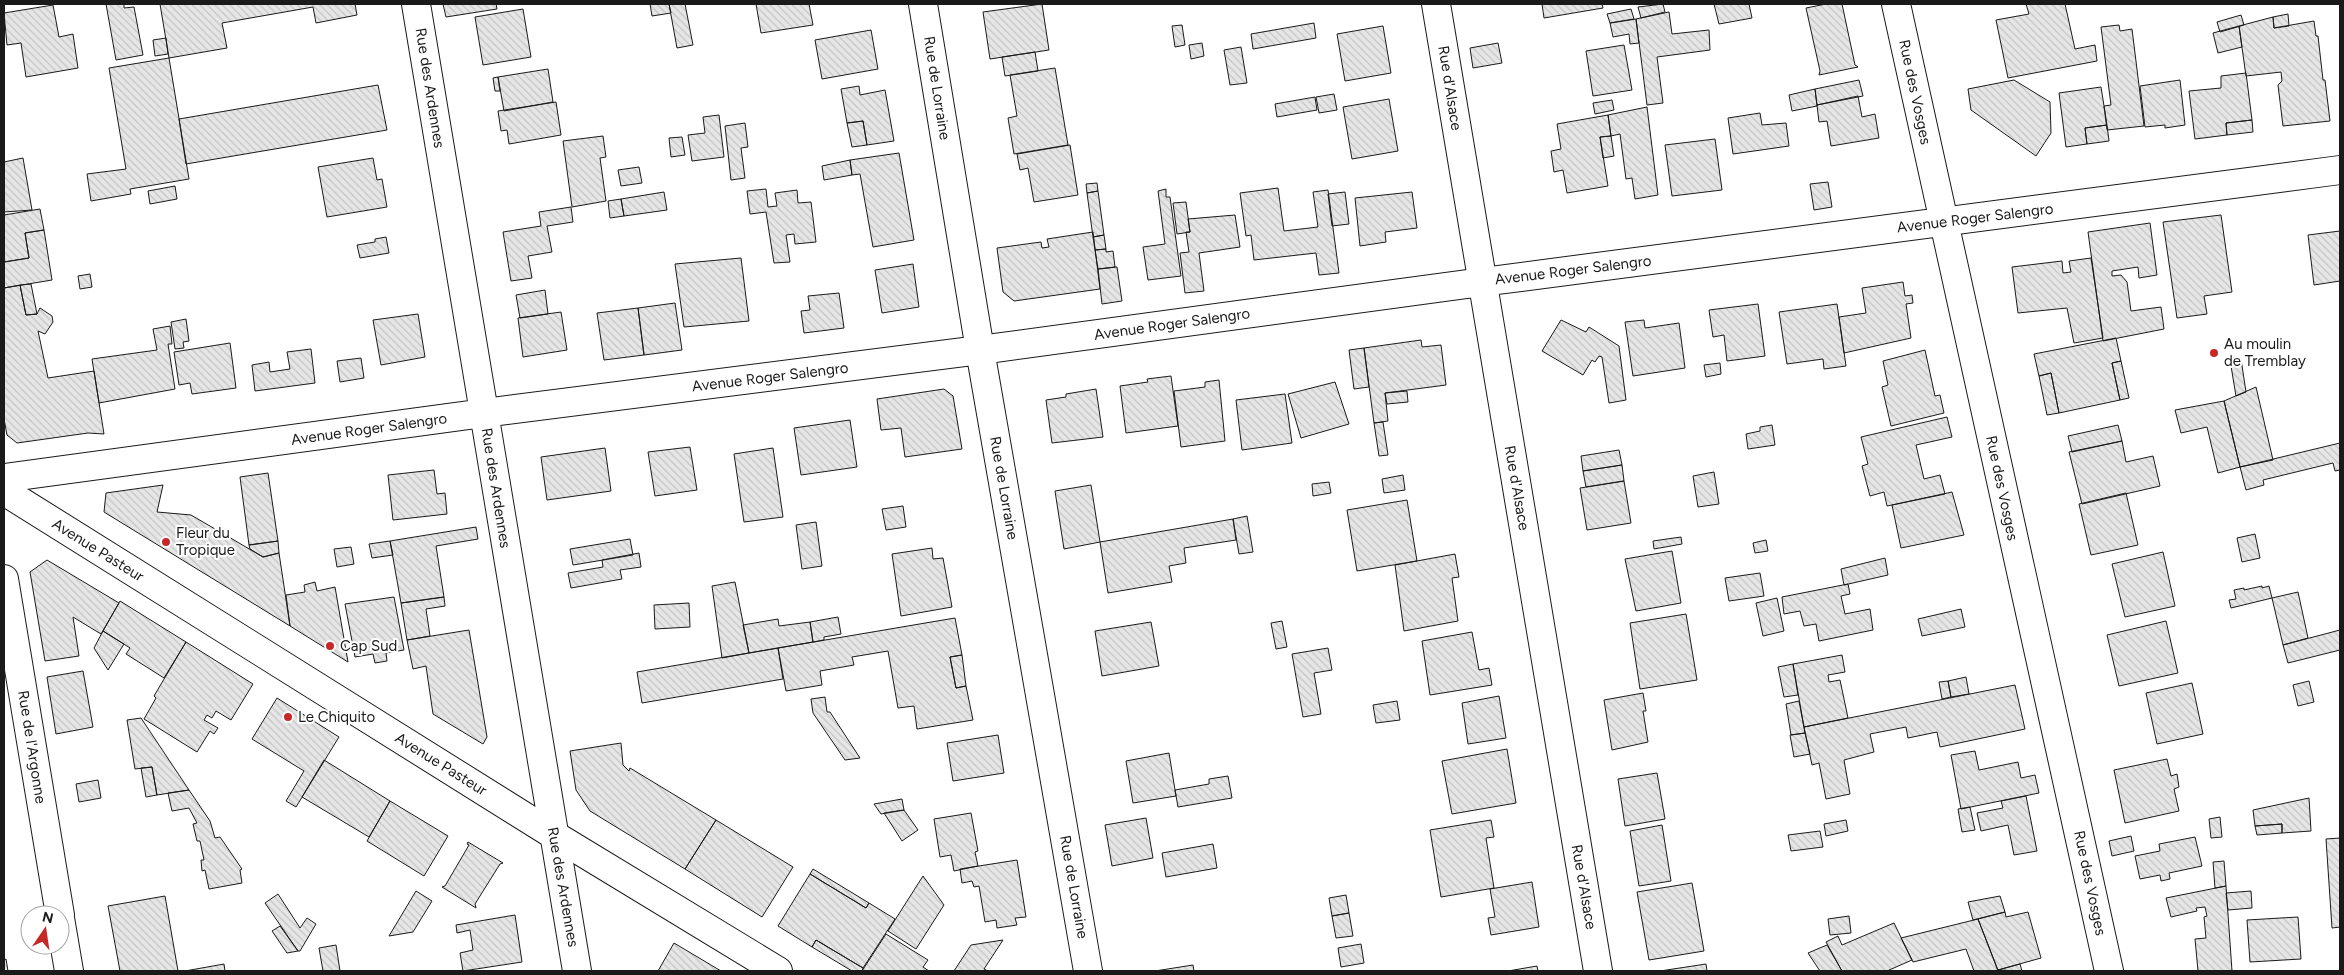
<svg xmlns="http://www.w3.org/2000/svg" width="2344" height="975" font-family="Figtree,sans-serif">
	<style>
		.building { fill: url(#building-back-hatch); stroke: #1a1a1a }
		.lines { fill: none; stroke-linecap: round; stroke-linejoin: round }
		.minor-casing { stroke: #1a1a1a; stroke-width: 30 }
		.minor { stroke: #fff; stroke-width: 28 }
		.poi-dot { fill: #c62828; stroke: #fff; stroke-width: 2 }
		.labels { text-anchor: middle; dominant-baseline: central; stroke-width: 4; stroke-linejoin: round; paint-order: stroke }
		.street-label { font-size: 15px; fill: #1a1a1a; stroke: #fff }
		.poi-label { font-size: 15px; fill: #1a1a1a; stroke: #fff; text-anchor: start }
	</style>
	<defs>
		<pattern id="building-back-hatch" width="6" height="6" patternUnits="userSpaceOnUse" patternTransform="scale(1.25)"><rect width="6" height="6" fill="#e6e6e6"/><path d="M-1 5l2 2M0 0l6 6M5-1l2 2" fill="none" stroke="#c5c5c5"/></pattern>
	</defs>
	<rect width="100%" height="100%" fill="#fff"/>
	<!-- building -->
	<path class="building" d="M106 4H124V8L134 7 143 55 116 60Z
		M160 4H355L357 15 316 23 313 7 222 23 227 48 169 58Z
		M443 4H496L497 9 446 17Z
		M650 4H669L671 13 652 16Z
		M669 4H685L693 45 677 48Z
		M756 4H809L813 25 761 33Z
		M1042 4 1049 50 990 59 983 12Z
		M1542 4H1602L1603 8 1544 18Z
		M1663 4 1665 12 1641 18 1638 7Z
		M1714 4H1749L1752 18 1719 24Z
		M1826 4H1842L1855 65 1858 67 1819 75 1820 71 1806 8Z
		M2026 4H2065L2075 49 2095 45 2097 61 2008 78 1996 20 2029 14Z
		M53 5 59 37 73 34 78 68 26 77 21 43 7 45 4 13Z
		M523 9 531 57 483 65 475 17Z
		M1631 9 1634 19 1610 23 1607 14Z
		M1669 12 1672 34 1709 30 1710 50 1657 57 1663 103 1647 105 1636 19Z
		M2288 14 2289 26 2274 28 2273 17Z
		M2241 15 2244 25 2220 32 2217 22Z
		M2273 17 2274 28 2314 21 2316 36H2318L2323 80H2325L2330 121 2283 126 2278 85 2282 81 2281 72 2246 76 2239 26Z
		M1636 19 1639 43 1630 44 1629 34 1613 37 1610 23Z
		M1314 23 1316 38 1253 49 1251 34Z
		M1182 25 1185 45 1175 47 1172 26Z
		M2119 25 2120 31 2132 29 2144 126 2107 130 2104 106 2111 105 2101 27Z
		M1383 26 1391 73 1345 81 1337 34Z
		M2239 26 2242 47 2218 53 2213 33Z
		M871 30 878 69 822 79 815 40Z
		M166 38 168 54 155 56 153 40Z
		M1202 43 1204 56 1191 59 1189 45Z
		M1498 43 1502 63 1473 68 1470 48Z
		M1624 45 1632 90 1593 96 1586 51Z
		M1241 47 1247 83 1230 85 1224 50Z
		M1035 52 1038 71 1005 76 1002 57Z
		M169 58 189 179 130 189 131 194 91 201 87 174 126 169 109 68Z
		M1055 68 1068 145 1014 154 1008 118 1017 116 1010 75Z
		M548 69 553 102 504 111 498 77Z
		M2246 73 2252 120 2226 123 2227 135 2195 139 2189 91 2221 88V76Z
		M498 77 500 91H495L493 78Z
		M1859 80 1863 96 1817 105 1815 89Z
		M2014 80 2050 102 2051 133 2036 156 1971 110 1968 89Z
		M2180 80 2185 125 2165 128V125L2145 127 2140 86Z
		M378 85 387 130 186 164 179 119Z
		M859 86 860 95 885 90 894 141 867 145 863 121 847 123 841 89Z
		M2101 87 2107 125 2085 128 2087 144 2066 147 2059 93Z
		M1815 89 1817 106 1792 111 1789 95Z
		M1334 94 1337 110 1319 113 1316 97Z
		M1858 96 1862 117 1875 114 1879 138 1831 146 1827 121 1819 122 1817 105Z
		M1315 97 1317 110 1277 117 1275 104Z
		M1389 99 1398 151 1352 159 1343 107Z
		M1612 100 1614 110 1595 114 1593 103Z
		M556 102 561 135 509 144 507 130 501 131 498 111Z
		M1647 107 1658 195 1635 199 1632 178 1626 179 1620 134 1611 136 1608 115Z
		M1760 113 1762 125 1786 123 1789 146 1733 154 1728 118Z
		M719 115 724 157 692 161 688 135 705 133 703 117Z
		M1608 115 1611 136 1600 137 1608 186 1567 193 1563 170 1554 172 1551 151 1561 149 1557 124Z
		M2252 120 2253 132 2227 135 2226 123Z
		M863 121 867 145 852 147 847 123Z
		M745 123 748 147 741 148 745 178 731 180 725 126Z
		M2107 125 2109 141 2087 144 2085 128Z
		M603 136 606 157 600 158 606 201 572 207 563 141Z
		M1611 136 1614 156 1603 158 1600 137Z
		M682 137 685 155 671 157 669 138Z
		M1715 139 1722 190 1672 196 1665 145Z
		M1070 145 1078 195 1034 202 1028 168 1020 170 1017 154Z
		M899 153 914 240 873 247 860 174 852 175 850 160Z
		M23 158 32 210 4 212V162Z
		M373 158 377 180 382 179 387 207 327 217 318 167Z
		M850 160 852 175 824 180 822 166Z
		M639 167 642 183 621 186 618 170Z
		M1828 182 1832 207 1814 210 1810 184Z
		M1097 183 1098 191 1087 193 1086 184Z
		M175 186 177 199 150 204 148 191Z
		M1278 188 1284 231 1318 227 1313 192 1328 190 1339 273 1319 275 1316 253 1254 260 1251 235 1246 236 1240 193Z
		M766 189 768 207 777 206 775 193 797 190 798 203 811 202 816 242 795 244 794 234 786 235 790 262 774 263 766 212 750 214 747 191Z
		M1166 189V197H1170L1181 276 1148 280 1143 247 1165 244 1158 191Z
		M1098 191 1104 235 1093 237 1087 193Z
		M664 192 667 210 624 216 621 199Z
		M1345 192 1349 224 1332 226 1328 194Z
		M1412 192 1417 228 1385 232 1386 242 1360 246 1355 198Z
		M621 199 624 216 610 218 608 201Z
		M1186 202 1190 232 1177 234 1173 203Z
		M571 207 573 222 547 226 552 252 528 256 532 278 511 281 503 232 541 226 539 212Z
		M40 209 44 230 25 233 29 258 4 262V215Z
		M1235 215 1240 247 1199 253 1204 291 1185 293 1180 253 1189 252 1186 232H1190L1188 219Z
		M2221 215 2232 292 2204 296 2207 314 2177 318 2163 222Z
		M2150 223 2157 275 2139 278 2138 267 2112 271V276L2121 275 2127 282 2131 311 2161 307 2164 329 2103 341 2088 232Z
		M44 230 52 280 4 288V262L29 258 25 233Z
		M2340 231V281L2314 285 2308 235Z
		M1093 232 1100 289 1014 301 1003 292 997 248 1041 242 1042 248 1049 247 1047 239Z
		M1104 235 1106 249 1095 250 1093 237Z
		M386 237 389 253 360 258 357 245 375 242V239Z
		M1106 249V252L1113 251 1115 267 1098 269 1095 250Z
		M741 258 749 321 684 327 675 264Z
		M2091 258 2103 338 2074 343 2067 308 2018 313 2012 267 2062 261 2063 273 2071 272 2069 261Z
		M913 264 919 307 882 313 875 270Z
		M1117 267 1122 301 1102 304 1098 269Z
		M90 274 92 287 80 289 78 276Z
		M1903 282 1905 296 1912 295 1913 303 1906 304 1911 338 1844 353 1839 317 1866 313 1862 288Z
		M31 284 37 314 26 315 20 285Z
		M20 285 26 315 37 314 40 308 52 316 53 322 45 334 38 331 48 378 94 371 104 434 88 433 17 443 7 435 4 419V288Z
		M545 290 548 314 520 318 516 295Z
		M839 293 844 328 804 333 801 311 810 310 808 296Z
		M675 303 682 350 644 355 638 308Z
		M1758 304 1765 356 1727 361 1724 335 1713 337 1709 310Z
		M1837 304 1846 366 1824 369 1823 359 1787 364 1779 312Z
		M638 308 644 355 604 360 597 313Z
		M561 312 567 350 523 357 518 318Z
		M418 314 425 357 381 365 373 320Z
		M186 319 189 341 183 342 184 348 175 349 171 322Z
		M1561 320 1586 332 1589 327 1619 346 1626 400 1609 403 1602 357 1599 356 1595 362 1592 360 1583 375 1542 351Z
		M1644 320 1645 328 1679 323 1685 368 1633 376 1625 322Z
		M170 326 172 344H168L175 389 99 403 92 359 157 350 153 329Z
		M2116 338 2121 361 2112 363 2120 400 2059 413 2051 373 2039 376 2034 354Z
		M1421 340 1422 347 1441 345 1446 385 1385 393 1388 421 1374 423 1364 348Z
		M230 343 236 388 192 394 190 383 179 385 174 352Z
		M1364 348 1369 387 1354 389 1349 350Z
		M311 349 315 383 255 391 252 365 269 362 270 372 290 369 287 352Z
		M1925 350 1935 396 1940 395 1944 413 1891 426 1882 387 1888 385 1883 361Z
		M361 358 364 378 340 382 337 361Z
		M2241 359 2246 392 2236 396 2230 360Z
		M2121 361 2129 398 2120 400 2112 363Z
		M1720 363 1721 374 1706 377 1704 365Z
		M2051 373 2059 413 2047 415 2039 376Z
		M1171 376 1178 426 1126 433 1120 386 1148 382 1147 379Z
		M1219 380 1225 441 1181 447 1174 391 1205 387V382Z
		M1335 382 1349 424 1301 438 1288 394Z
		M2256 387 2273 460 2240 467 2224 401Z
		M944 389 953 396 962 449 905 457 901 428 881 430 877 399Z
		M1096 389 1103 437 1052 443 1046 400 1066 397V394Z
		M1407 391 1408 402 1387 404 1385 393Z
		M1285 394 1292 443 1242 450 1236 400Z
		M2224 401 2240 467 2218 473 2207 427 2181 433 2175 410Z
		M1947 417 1952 437 1916 445 1924 479 1940 475 1945 494 1887 506 1884 492 1870 496 1862 466 1868 464 1861 437Z
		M850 420 857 467 801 475 794 428Z
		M1383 422 1388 455 1379 456 1374 423Z
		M1772 425 1775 445 1748 449 1746 434 1760 431V427Z
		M2118 425 2122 441 2072 452 2068 436Z
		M2122 441 2126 462 2153 456 2160 486 2082 504 2069 452Z
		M2340 443V470L2335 471 2333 463 2263 480 2264 485 2246 490 2240 467Z
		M690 447 697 490 655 496 648 452Z
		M605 448 611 491 547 500 541 457Z
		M773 448 783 517 744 522 734 454Z
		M1619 450 1622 465 1583 471 1581 456Z
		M1622 465 1624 481 1586 487 1583 471Z
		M434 470 437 494 445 493 447 514 393 520 388 475Z
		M1714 472 1719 504 1698 507 1693 476Z
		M268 473 278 541 249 545 240 477Z
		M1403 475 1405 490 1384 493 1382 479Z
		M1624 481 1631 523 1587 530 1580 488Z
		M1329 482 1331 493 1313 496 1312 484Z
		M163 485 157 512 191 515 263 557 279 553 290 626 104 512 106 493Z
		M1091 485 1100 542 1064 549 1055 491Z
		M1952 492 1964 535 1901 548 1892 505Z
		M2126 493 2138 545 2091 555 2079 504Z
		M1407 500 1417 561 1357 571 1347 510Z
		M903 506 906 527 886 530 882 509Z
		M1247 516 1253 552 1239 554 1233 519Z
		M1233 519 1236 540 1184 548 1186 563 1169 566 1172 582 1108 593 1100 542Z
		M816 522 822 566 802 569 796 525Z
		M476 527 478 539 436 546 444 597 401 603 390 541Z
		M2255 534 2260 558 2242 562 2237 538Z
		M1681 537 1682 544 1654 549 1653 541Z
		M630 539 633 555 573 565 570 549Z
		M1766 540 1768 551 1755 553 1753 543Z
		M278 541 279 553 263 557 250 549 249 545Z
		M390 541 393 555 372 558 369 544Z
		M351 547 354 564 337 567 334 549Z
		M932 548 933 559 943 558 952 607 901 616 892 554Z
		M1672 551 1681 603 1636 611 1625 559Z
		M2163 552 2175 606 2125 617 2112 564Z
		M639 553 641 567 620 570 622 579 571 588 568 573 603 567 602 560Z
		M1455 554 1459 577 1452 578 1458 621 1404 631 1395 565Z
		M1885 558 1888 575 1844 585 1841 569Z
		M47 560 119 603 101 634 73 617 79 656 45 661 30 572Z
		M1760 573 1764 596 1729 601 1725 578Z
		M315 582 317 591 335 587 348 662 290 626 286 595 305 592 304 585Z
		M735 582 749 653 722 658 712 586Z
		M1848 584 1850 594 1841 596 1845 614 1870 609 1873 630 1819 641 1816 624 1804 626 1800 611 1784 614 1782 597Z
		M2262 586V588L2269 586 2272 598 2231 608 2229 600 2236 599 2234 590 2244 588V590Z
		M2298 592 2308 638 2283 645 2272 598Z
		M394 597 404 650 386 653 387 661 375 663 373 654 355 657 345 604Z
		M444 597 445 606 426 609 430 636 407 640 401 603Z
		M1777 598 1784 631 1763 636 1756 603Z
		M120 601 186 642 164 678 126 654 130 648 103 631Z
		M689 603 690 627 655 629 654 605Z
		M1961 609 1965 627 1922 636 1918 619Z
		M1686 614 1697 680 1640 689 1630 623Z
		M838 617 841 634 824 637V640L813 642 810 622Z
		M955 618 962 655 950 657 956 688 966 686 973 720 917 729 914 706 898 708 888 651 852 657 854 665 820 671 822 685 786 691 778 648Z
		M778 619 779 626 810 622 813 642 749 653 743 625Z
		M1282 621 1287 647 1276 649 1271 623Z
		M2166 621 2178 673 2119 686 2107 635Z
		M1151 622 1159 666 1102 676 1095 631Z
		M469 630 487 737 483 744 433 714 426 666 413 669 407 640Z
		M2340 630V650L2288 663 2283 645Z
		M103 631 124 644 108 670 94 648Z
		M1472 632 1479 670 1489 668 1492 685 1430 695 1422 641Z
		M186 642 253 684 231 720 216 711 212 718 207 715 204 720 218 728 214 734 210 731 197 752 144 719 156 698 154 696Z
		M778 648 783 679 642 703 637 672Z
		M1328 648 1332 670 1314 673 1321 714 1303 717 1292 654Z
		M962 655 966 686 956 688 950 657Z
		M1842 655 1845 672 1828 675 1829 682 1840 680 1848 718 1804 727 1793 664Z
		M1793 664 1798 695 1784 697 1778 667Z
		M83 671 93 727 56 734 47 677Z
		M1966 677 1969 694 1951 697 1948 681Z
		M1948 681 1951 697 1942 699 1939 682Z
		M2309 681 2314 702 2298 706 2293 685Z
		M2192 683 2203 734 2157 744 2146 693Z
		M2015 685 2025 729 1940 747 1937 732 1908 738 1906 727 1870 734 1874 752 1844 760 1850 794 1826 799 1819 763 1812 765 1804 727Z
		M1643 693 1646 711H1643L1648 742 1612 750 1604 700Z
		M1499 696 1506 738 1468 744 1462 703Z
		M825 697 827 712H830L860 758 845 760 813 713 811 699Z
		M277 698 339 737 296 807 286 801 304 771 252 739Z
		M1397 701 1400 720 1376 723 1373 705Z
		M1799 701 1805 733 1791 735 1786 704Z
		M141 718 189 790 157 795 152 767 135 769 127 720Z
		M1805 733 1810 754 1794 757 1790 735Z
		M998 735 1004 773 953 781 947 743Z
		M621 743 623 765 629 771 630 768 716 820 685 869 590 811 576 790 570 751Z
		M1507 749 1516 803 1452 814 1442 761Z
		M1975 751 1979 770 2018 762 2021 778 2035 775 2039 793 1961 809 1951 755Z
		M1169 753 1176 796 1133 803 1126 761Z
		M2167 759 2171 776 2177 774 2179 787 2174 789 2179 811 2125 823 2114 770Z
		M324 760 390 801 369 837 302 797Z
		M152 767 157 795 146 797 141 768Z
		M1657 773 1665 819 1625 826 1618 779Z
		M1228 776 1232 798 1178 807 1175 790 1209 784V779Z
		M98 780 101 798 79 802 76 784Z
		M189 790 210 821 215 838 220 837 242 869 240 870 242 883 209 889 205 870 202 871 201 860H204L200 841H197L193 824 197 823 189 808 172 811 168 793Z
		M2026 796 2037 851 2014 855 2008 825 1981 831 1977 813 2003 808 2001 801Z
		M2309 798 2311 831 2282 833V824L2255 826 2253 810Z
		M902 799 904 810 881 814 874 804Z
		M390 801 448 836 424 876 367 841Z
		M1970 807 1975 830 1962 832 1958 809Z
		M904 810 918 830 902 841 884 813Z
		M971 813 978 851 975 852 978 866 954 871 951 855 940 857 934 819Z
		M2220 817 2222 837 2211 838 2209 819Z
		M1146 818 1153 858 1112 866 1105 825Z
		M716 820 793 867 762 917 685 869Z
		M1491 820 1494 837 1486 838 1494 888 1441 897 1430 830Z
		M1846 820 1848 831 1826 836 1824 824Z
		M2282 824V833L2257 835 2255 826Z
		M1662 825 1671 881 1639 886 1630 831Z
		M1820 831 1823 847 1791 851 1788 835Z
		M2131 836 2134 851 2112 856 2109 841Z
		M2195 837 2202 866 2169 873 2170 879 2161 881 2160 875 2140 879 2135 856 2160 851 2159 844Z
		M2340 838V927L2332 928 2326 839Z
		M468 842 503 863 500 864 475 904 476 908 442 887 445 886 469 845 467 844Z
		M1213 844 1217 868 1166 877 1162 853Z
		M1017 860 1026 917 1015 918 1017 925 997 928 996 920 985 922 979 886 974 887 972 881 962 883 960 869Z
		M2224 861 2226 886 2215 888 2213 862Z
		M813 869 869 903 866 908 810 874Z
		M810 874 866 908 869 903 895 919 863 968 816 940 812 947 778 926Z
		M923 876 944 905 916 949 888 931Z
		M1532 882 1539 927 1491 935 1488 918 1495 917 1490 889Z
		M1692 883 1704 951 1649 960 1637 892Z
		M2226 886 2232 971H2198L2195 939 2206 938 2204 917 2207 916 2205 907 2196 908 2197 911 2171 917 2166 898Z
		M416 891 432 901 413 932 389 936Z
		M2251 891 2252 908 2228 910 2226 893Z
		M278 894 300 928 307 918 316 924 300 951H298L265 903Z
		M1346 895 1349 913 1332 916 1329 898Z
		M165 896 178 971H120L108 906Z
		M2000 896 2005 912 1973 920 1968 902Z
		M2005 912 2006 917 2028 912 2041 958 1998 970 1978 919Z
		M1349 913 1353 936 1336 938 1332 916Z
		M515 915 522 962 463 971 460 953 473 950 470 930 457 933 456 925Z
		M1849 916 1851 933 1830 935 1828 919Z
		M2298 917 2301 959 2250 962 2247 920Z
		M1978 919 1998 971H1974L1966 949 1913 962 1901 938Z
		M1894 923 1912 960 1887 971H1842L1826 942 1838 936 1842 945Z
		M280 926 298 951 287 953 272 931Z
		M886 934 928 960 923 967 929 971H862Z
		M816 940 863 968 862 971H852L812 947Z
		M1003 940 984 969 988 971H954L971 945Z
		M674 943 721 971H658Z
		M1361 944 1364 963 1341 967 1338 948Z
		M336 945 340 971H323L319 948Z
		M1827 945 1842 971H1820L1808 953Z
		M6 959 8 971H4V960Z
		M224 964 225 971H185Z
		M1706 964 1707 971H1660Z
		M2020 964 2022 971 1998 970Z
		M1193 965 1194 971H1155Z
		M1537 966 1538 971H1508Z"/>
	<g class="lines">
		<defs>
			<path id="minor" d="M416 4 577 971
				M923 4 980 350 1088 971
				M1436 4 1598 971
				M1896 4 2109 971
				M4 478 484 413 980 350 1482 282 2340 170
				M4 491 554 835 778 971
				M4 579 60 915
				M60 918 69 971"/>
		</defs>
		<!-- minor casing -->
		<use href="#minor" class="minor-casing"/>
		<!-- minor -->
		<use href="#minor" class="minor"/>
	</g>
	<!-- markers -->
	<g class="poi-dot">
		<circle cx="2214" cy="353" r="5"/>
		<circle cx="166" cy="542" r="5"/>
		<circle cx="330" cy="646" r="5"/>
		<circle cx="288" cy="717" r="5"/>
	</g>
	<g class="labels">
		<!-- street labels -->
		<g class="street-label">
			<text transform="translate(430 88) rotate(81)">Rue des Ardennes</text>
			<text transform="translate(937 88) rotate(81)">Rue de Lorraine</text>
			<text transform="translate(1450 88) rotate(81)">Rue d'Alsace</text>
			<text transform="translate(1915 92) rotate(78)">Rue des Vosges</text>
			<text transform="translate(1975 218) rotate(-7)">Avenue Roger Salengro</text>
			<text transform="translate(1573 270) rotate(-7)">Avenue Roger Salengro</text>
			<text transform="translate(1172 324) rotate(-8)">Avenue Roger Salengro</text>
			<text transform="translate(770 377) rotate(-7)">Avenue Roger Salengro</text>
			<text transform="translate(369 429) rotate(-8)">Avenue Roger Salengro</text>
			<text transform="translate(496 488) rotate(81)">Rue des Ardennes</text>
			<text transform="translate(1004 488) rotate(80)">Rue de Lorraine</text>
			<text transform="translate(1517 488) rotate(80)">Rue d'Alsace</text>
			<text transform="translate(2002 488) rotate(78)">Rue des Vosges</text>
			<text transform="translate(98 550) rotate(32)">Avenue Pasteur</text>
			<text transform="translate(32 747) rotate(81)">Rue de l'Argonne</text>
			<text transform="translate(441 764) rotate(32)">Avenue Pasteur</text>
			<text transform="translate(2090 883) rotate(78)">Rue des Vosges</text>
			<text transform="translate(563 887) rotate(80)">Rue des Ardennes</text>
			<text transform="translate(1074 887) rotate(80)">Rue de Lorraine</text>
			<text transform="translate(1584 887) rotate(80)">Rue d'Alsace</text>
		</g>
		<!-- poi labels -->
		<g class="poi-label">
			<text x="2224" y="344">Au moulin<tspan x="2224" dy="17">de Tremblay</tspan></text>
			<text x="176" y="533">Fleur du<tspan x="176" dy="17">Tropique</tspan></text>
			<text x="340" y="646">Cap Sud</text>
			<text x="298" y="717">Le Chiquito</text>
		</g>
	</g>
	<!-- border -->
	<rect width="2344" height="975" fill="none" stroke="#1a1a1a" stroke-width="10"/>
	<!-- north arrow -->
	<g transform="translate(45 930) rotate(13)"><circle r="24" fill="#ffffff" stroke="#a3a3a3"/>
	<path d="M0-4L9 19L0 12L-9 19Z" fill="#c62828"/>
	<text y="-8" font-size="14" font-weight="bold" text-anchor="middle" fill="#1a1a1a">N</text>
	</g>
</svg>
